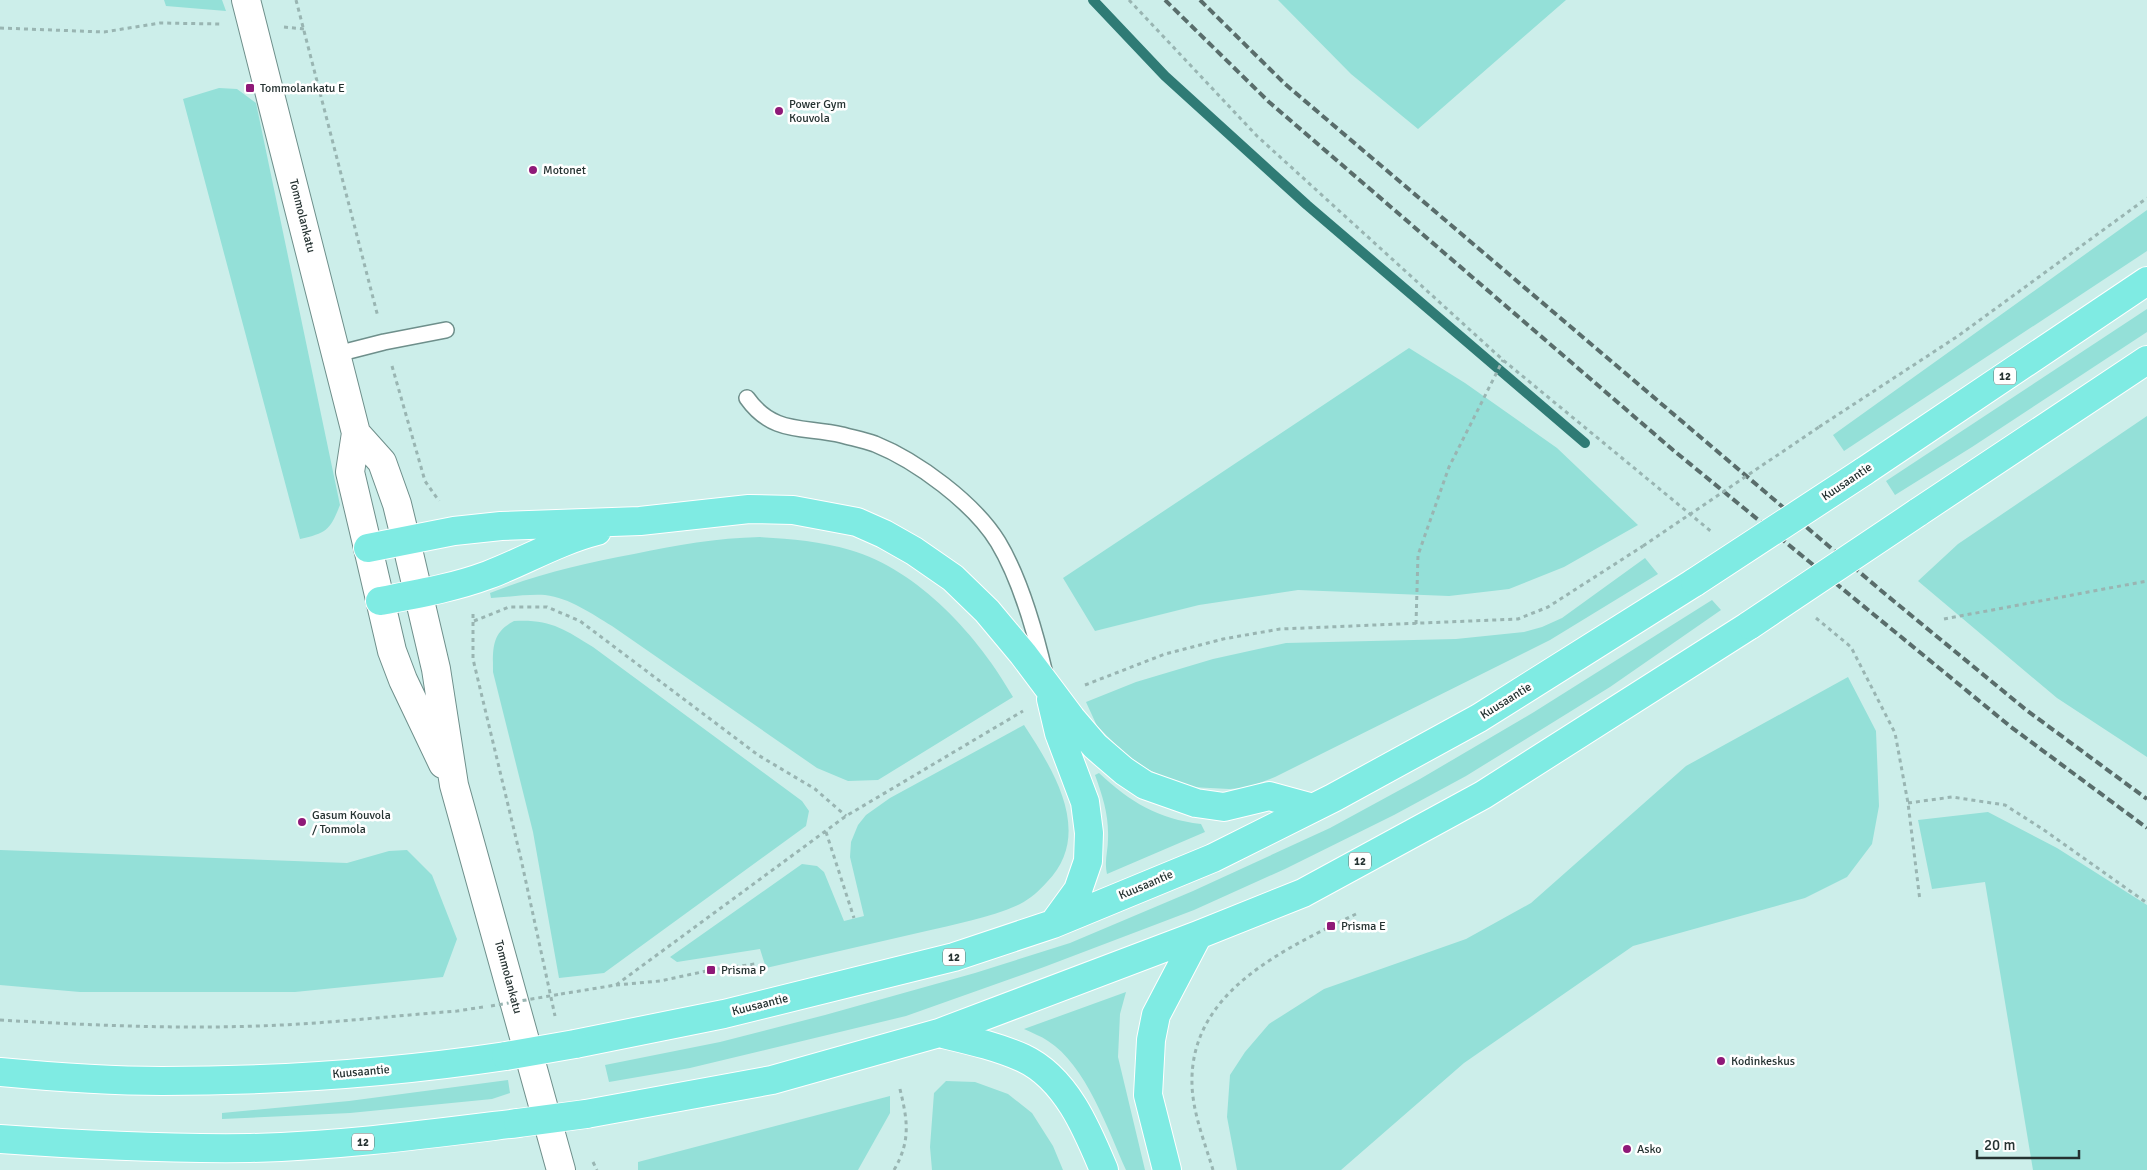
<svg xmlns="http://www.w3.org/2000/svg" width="2147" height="1170" font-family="Signika,sans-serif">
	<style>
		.green { fill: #94e0d8 }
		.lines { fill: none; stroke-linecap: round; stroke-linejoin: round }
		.stream { stroke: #2f7b75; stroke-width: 10 }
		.service-casing { stroke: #6e8f8b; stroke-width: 18 }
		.minor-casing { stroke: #6e8f8b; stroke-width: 30 }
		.tertiary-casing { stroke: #6e8f8b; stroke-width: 30 }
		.primary-casing { stroke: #fff; stroke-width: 30 }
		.path { stroke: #99b5b2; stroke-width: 3; stroke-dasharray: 4 4; stroke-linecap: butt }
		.service { stroke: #fff; stroke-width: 15 }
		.minor { stroke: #fff; stroke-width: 28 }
		.tertiary { stroke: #fff; stroke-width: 28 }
		.primary { stroke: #7febe3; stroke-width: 28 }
		.rail { stroke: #596d6b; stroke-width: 4; stroke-dasharray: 8 4; stroke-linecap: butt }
		.primary-bridge-casing { stroke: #fff; stroke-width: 30; stroke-linecap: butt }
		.path-bridge { stroke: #99b5b2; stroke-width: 3; stroke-dasharray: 4 4; stroke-linecap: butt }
		.primary-bridge { stroke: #7febe3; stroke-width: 28 }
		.poi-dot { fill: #8f1978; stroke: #fff; stroke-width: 2 }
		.labels { text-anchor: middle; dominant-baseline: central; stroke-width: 5; stroke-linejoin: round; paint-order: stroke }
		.shield { fill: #fff; stroke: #66706f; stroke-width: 1 }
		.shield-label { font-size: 11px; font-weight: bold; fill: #253231 }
		.poi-label { font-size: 12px; fill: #253231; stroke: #fff; text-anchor: start }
		.street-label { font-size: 12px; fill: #253231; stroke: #fff }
	</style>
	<rect width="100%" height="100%" fill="#cceeea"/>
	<!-- green -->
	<path class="green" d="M164 0H222L226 11 166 6Z
		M1278 0H1566L1418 129 1351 74Z
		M219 88 237 89 256 103 340 505C330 530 327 533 300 539L183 99Z
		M2147 210V251L1844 451 1833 435Z
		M2147 309V332L1972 447 1895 495 1886 481Z
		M1409 348 1465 383 1557 448 1638 525 1564 567 1509 589 1449 596 1298 590 1199 605 1095 631 1063 578Z
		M2147 416V757L2057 698 1918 581 1958 544Z
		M760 537C790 539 821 541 850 550 919 570 979 637 1013 697L878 780 848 781 817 768 612 626C592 614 570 598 545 595 527 594 509 597 491 598L490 593C538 574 585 563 634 554 676 545 717 538 760 537Z
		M1645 558 1658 574 1550 640 1275 777 1246 788 1229 789 1191 787 1168 779 1145 768 1122 751 1097 726 1086 702 1136 682 1213 659 1286 643 1456 639 1524 632 1542 627 1562 618Z
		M1712 600 1721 610 1610 687 1466 776 1394 815 1285 869 1194 910 1044 967 906 1016 690 1068 609 1082 605 1065 720 1042 825 1015 975 973 1070 943 1193 891 1330 828 1420 779 1534 712Z
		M514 621C550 619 564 629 593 647L802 801 809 811 806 826 604 973 559 978 533 832 493 672C493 649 491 633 514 621Z
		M1848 677 1876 731 1879 806 1872 844 1847 877 1805 898 1633 946 1464 1063 1341 1170H1237L1227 1117 1230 1075 1245 1052 1269 1024 1324 989 1466 939 1531 903 1686 766Z
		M1024 725C1054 771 1094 834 1047 882 1040 890 1030 899 1020 904 990 918 955 924 922 932 870 944 818 956 766 968L760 949 677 962 670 957 802 864 817 866 824 872 844 921 864 916 850 857 851 842 858 825 866 815 890 798Z
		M1099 773C1130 802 1158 819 1201 824L1205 832 1107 874C1104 862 1108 851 1108 839 1109 816 1103 797 1095 775Z
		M1988 812 2057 848 2147 905V1170H2033L1985 882 1932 889 1918 820Z
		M0 850 347 863 389 851 407 850 432 875 457 939 443 977 295 992H80L0 985Z
		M1126 992 1120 1014 1118 1057 1145 1170H1126C1108 1130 1086 1065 1048 1041 1041 1036 1032 1033 1024 1029Z
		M508 1080 510 1093 492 1099 350 1113 222 1119V1113L349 1101Z
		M946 1081 975 1082 1008 1094 1032 1113 1053 1146 1063 1170H932L930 1147 934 1093Z
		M890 1096V1113L858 1170H638V1162Z"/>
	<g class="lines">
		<!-- stream -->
		<path class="stream" d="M1093 0 1165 76 1307 205 1585 443"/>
		<defs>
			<path id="service" d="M337 354 384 342 446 330
				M747 398C773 435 804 426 842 435 853 438 864 440 875 444 917 461 974 503 998 542 1021 580 1035 631 1045 674"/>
			<path id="minor" d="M246 0 356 433 350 472 368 548
				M356 433 382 462 397 504 406 541"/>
			<path id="tertiary" d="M406 541 436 669 454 785 561 1170
				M368 548 392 651 403 680 443 764"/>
			<path id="primary" d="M1863 472 2147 281
				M1917 513 2147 360
				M368 548 454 531 501 526 640 521 749 509 793 510 857 522 884 534 914 551 953 578 987 611 1023 654 1071 718 1095 746 1124 771 1145 785 1196 803 1224 807 1269 796 1313 808
				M380 601C417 594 453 588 488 575 525 561 558 541 597 531
				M1051 699 1059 733 1085 802 1089 833 1088 861 1078 890 1054 923
				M939 1033C968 1040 996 1046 1023 1058 1066 1078 1087 1129 1104 1170
				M575 1044 724 1014 954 957 1053 924 1213 858 1333 798 1479 718 1695 582
				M0 1072C54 1077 108 1081 162 1081 277 1081 392 1073 506 1056
				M586 1114 772 1080 939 1033 1198 935 1303 893 1483 795 1750 625
				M0 1139C83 1145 166 1149 250 1148 340 1146 429 1134 518 1123
				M1167 1170 1148 1095 1151 1040 1156 1015 1198 935"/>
		</defs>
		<!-- service casing -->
		<use href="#service" class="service-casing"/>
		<!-- minor casing -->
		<use href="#minor" class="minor-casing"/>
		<!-- tertiary casing -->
		<use href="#tertiary" class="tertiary-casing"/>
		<!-- primary casing -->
		<use href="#primary" class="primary-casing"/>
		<!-- path -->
		<path class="path" d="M296 0 378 317
			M1129 0 1257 136 1503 360 1713 533
			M284 27 304 29
			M0 28 104 32 160 23 221 24
			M392 366 425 481 439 501
			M1819 427 1958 336 2147 198
			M473 614V659L521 859 555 1016
			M1816 618 1851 647 1895 733 1908 803 1920 901
			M1944 619 2147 581
			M474 621 509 607H547L580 621 758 755 815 789 846 816
			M1416 624 1418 555 1449 467 1503 360
			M1085 685 1165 654 1223 639 1280 629 1518 619 1548 607 1643 546
			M1908 803 1952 797 2005 805 2044 830 2147 903
			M826 832 854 918
			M616 985 660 981 711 970 755 964
			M561 994 616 985 846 816 1023 711
			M0 1020C86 1025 171 1029 257 1026 324 1024 391 1016 457 1011L483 1007
			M593 1162 597 1170
			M894 1170C912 1139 907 1118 899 1085
			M1213 1170C1205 1143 1193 1114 1192 1085 1189 991 1285 949 1356 914"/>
		<!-- service -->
		<use href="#service" class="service"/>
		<!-- minor -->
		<use href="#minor" class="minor"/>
		<!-- tertiary -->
		<use href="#tertiary" class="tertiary"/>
		<!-- primary -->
		<use href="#primary" class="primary"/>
		<!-- rail -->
		<path class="rail" d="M1165 0 1269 102 1673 450 2011 727 2147 828
			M1200 0 1285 84 1884 593 2025 709 2147 799"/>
		<defs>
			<path id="primary-bridge" d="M1695 582 1863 472
				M1750 625 1917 513
				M506 1056 575 1044
				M518 1123 586 1114"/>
		</defs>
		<!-- primary-bridge casing -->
		<use href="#primary-bridge" class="primary-bridge-casing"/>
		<!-- path-bridge -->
		<path class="path-bridge" d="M1643 546 1819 427
			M491 1006 561 994"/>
		<!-- primary-bridge -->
		<use href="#primary-bridge" class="primary-bridge"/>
	</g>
	<!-- markers -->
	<g class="poi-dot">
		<rect x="245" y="83" width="10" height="10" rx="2.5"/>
		<circle cx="779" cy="111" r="5"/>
		<circle cx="533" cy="170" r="5"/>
		<circle cx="302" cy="822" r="5"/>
		<rect x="1326" y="921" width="10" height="10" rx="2.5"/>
		<rect x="706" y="965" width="10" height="10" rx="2.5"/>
		<circle cx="1721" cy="1061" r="5"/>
		<circle cx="1627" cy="1149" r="5"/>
	</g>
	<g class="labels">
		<!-- shield labels -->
		<g class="shield">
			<rect x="1994" y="367.5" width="22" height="17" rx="4"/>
			<rect x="1349" y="852.5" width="22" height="17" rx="4"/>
			<rect x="943" y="948.5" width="22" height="17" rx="4"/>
			<rect x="352" y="1133.5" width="22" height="17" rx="4"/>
		</g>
		<g class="shield-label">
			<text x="2005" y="376">12</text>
			<text x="1360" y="861">12</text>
			<text x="954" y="957">12</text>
			<text x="363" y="1142">12</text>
		</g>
		<!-- poi labels -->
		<g class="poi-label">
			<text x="260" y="88">Tommolankatu E</text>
			<text x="789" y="104">Power Gym<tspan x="789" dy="14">Kouvola</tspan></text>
			<text x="543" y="170">Motonet</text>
			<text x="312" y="815">Gasum Kouvola<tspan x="312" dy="14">/ Tommola</tspan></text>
			<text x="1341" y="926">Prisma E</text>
			<text x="721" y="970">Prisma P</text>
			<text x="1731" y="1061">Kodinkeskus</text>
			<text x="1637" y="1149">Asko</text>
		</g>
		<!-- street labels -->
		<g class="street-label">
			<text transform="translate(302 216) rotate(76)">Tommolankatu</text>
			<text transform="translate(1847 482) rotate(-34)">Kuusaantie</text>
			<text transform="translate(1506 701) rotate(-32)">Kuusaantie</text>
			<text transform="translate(1146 885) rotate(-23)">Kuusaantie</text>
			<text transform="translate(508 977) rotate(75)">Tommolankatu</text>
			<text transform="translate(760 1005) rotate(-14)">Kuusaantie</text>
			<text transform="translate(361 1072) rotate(-5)">Kuusaantie</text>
		</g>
	</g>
	<!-- scale -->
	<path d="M1977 1150v8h102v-8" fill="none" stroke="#253231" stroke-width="2.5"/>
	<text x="1984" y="1150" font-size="15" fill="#253231" stroke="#ffffff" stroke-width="4" paint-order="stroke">20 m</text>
</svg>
